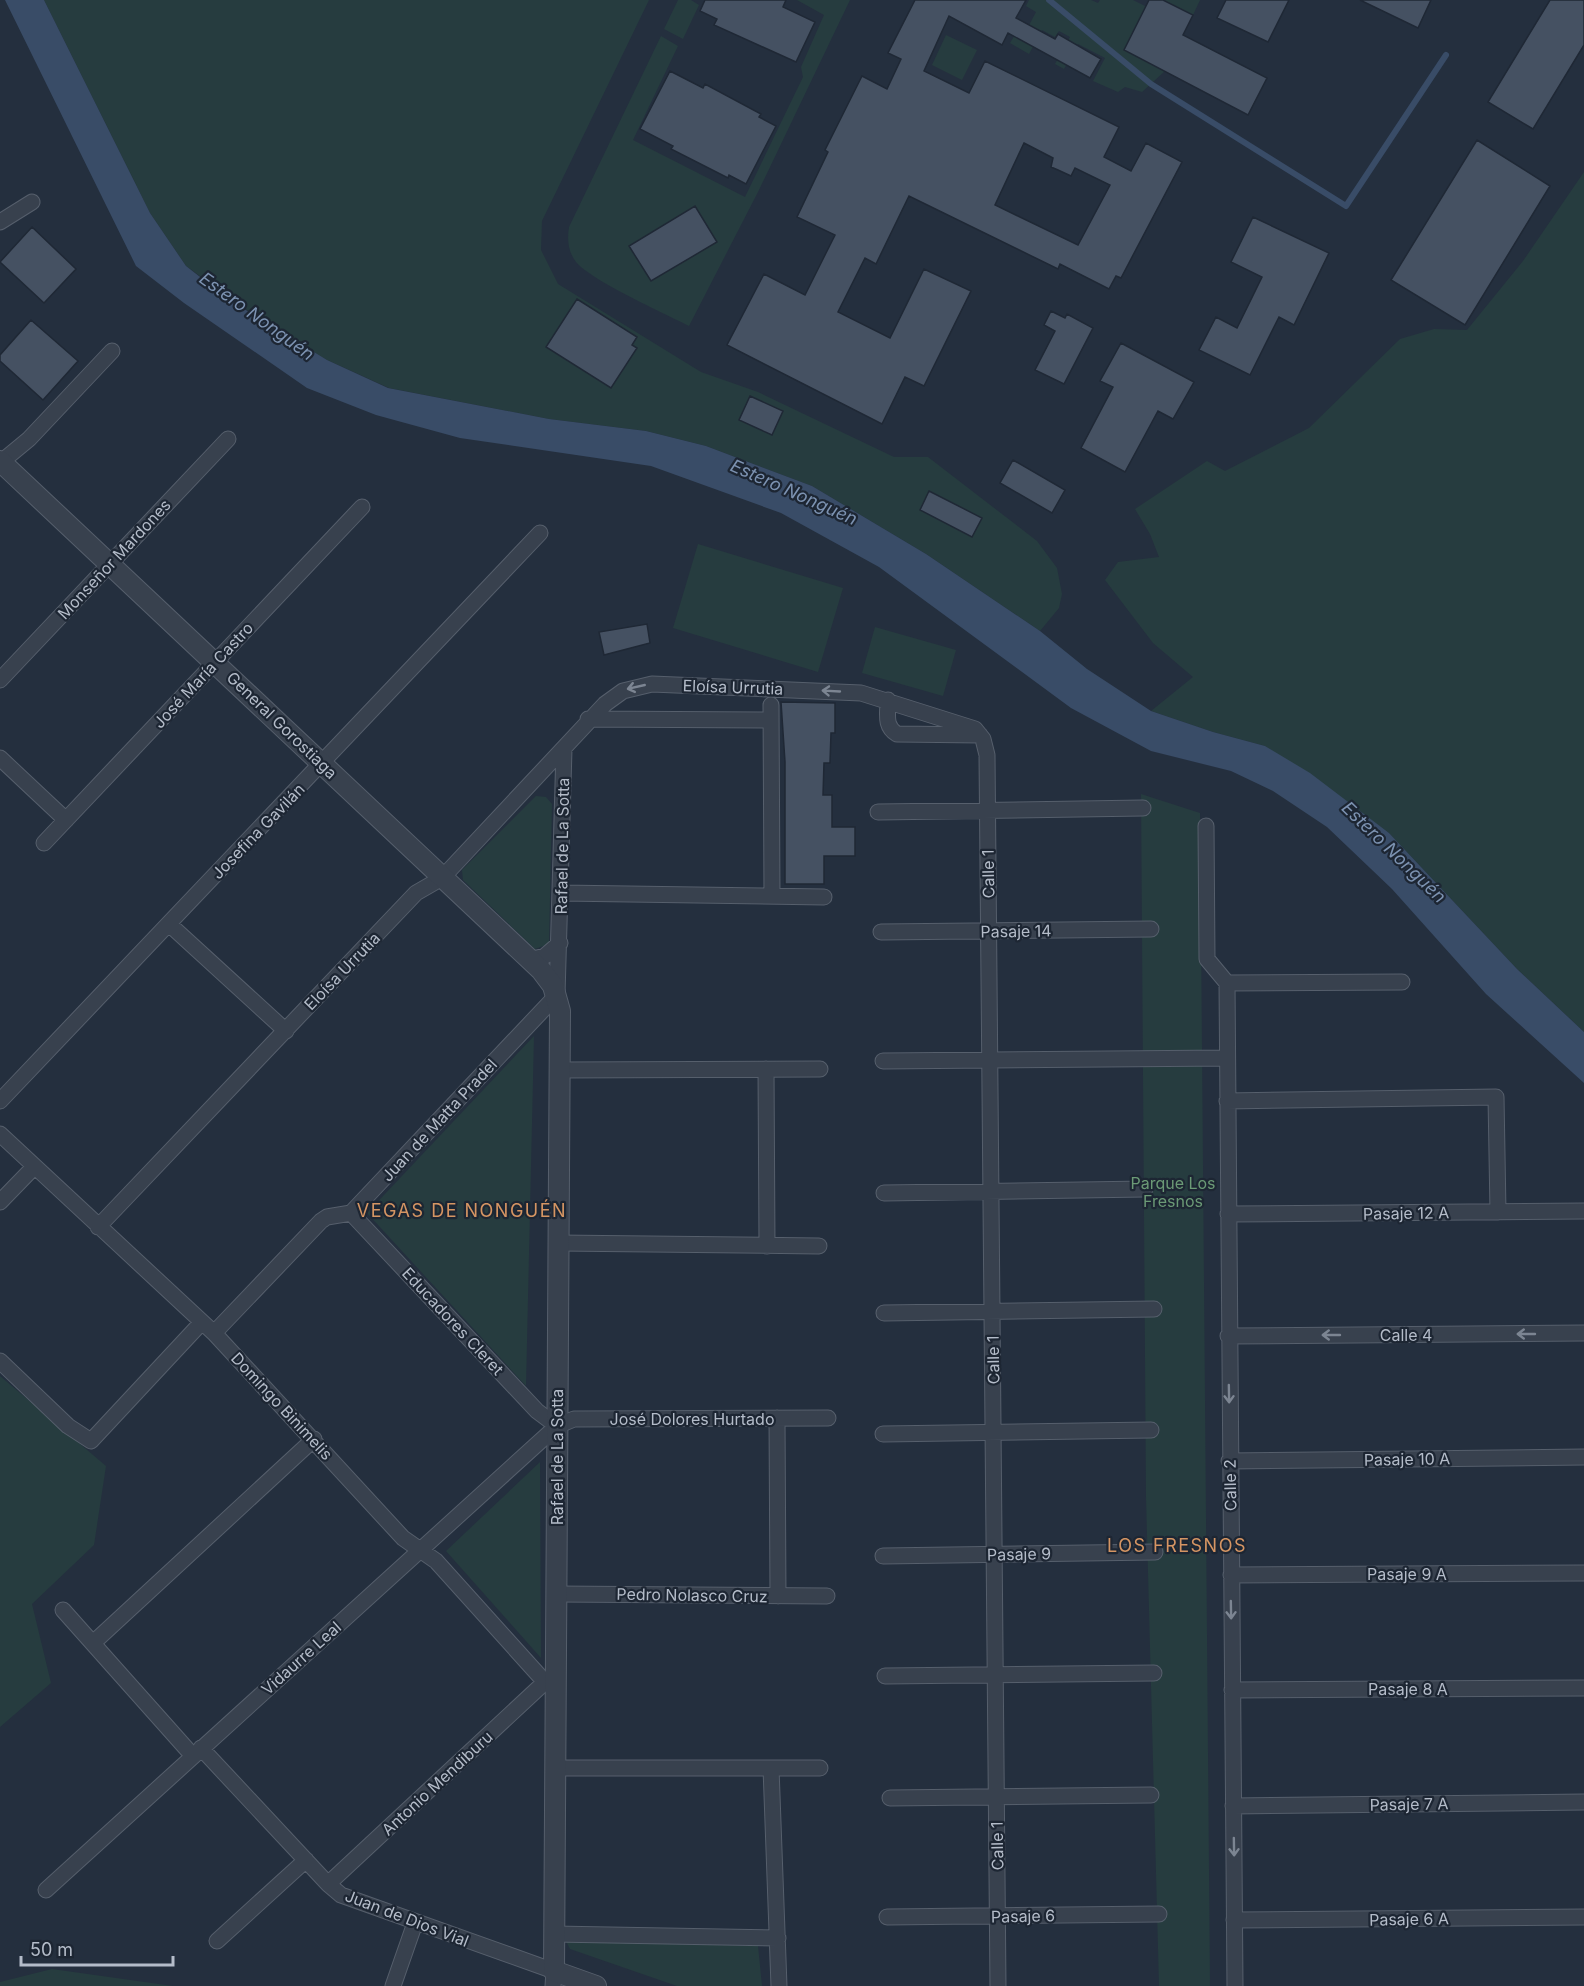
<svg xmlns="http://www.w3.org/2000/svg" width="1584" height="1986" font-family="Inter,sans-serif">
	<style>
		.green { fill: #263c3f }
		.water { fill: #394c67 }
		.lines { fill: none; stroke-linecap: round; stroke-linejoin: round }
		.stream { stroke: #394c67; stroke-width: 6 }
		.building { fill: #455162; stroke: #1f2835; stroke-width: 1.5; fill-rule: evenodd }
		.minor-casing { stroke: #565f6c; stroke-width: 17 }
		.tertiary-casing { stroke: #565f6c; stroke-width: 22 }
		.minor { stroke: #38414e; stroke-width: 15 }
		.tertiary { stroke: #38414e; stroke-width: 20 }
		.oneway { stroke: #7c8592 }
		.labels { text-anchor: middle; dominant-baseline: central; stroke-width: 4.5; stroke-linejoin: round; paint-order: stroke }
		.street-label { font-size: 16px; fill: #b4bcc9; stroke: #1d2633 }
		.park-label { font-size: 16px; fill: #6b9a76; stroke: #1d2633 }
		.water-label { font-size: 18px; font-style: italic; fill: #7c92b1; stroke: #1d2633 }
		.neighbourhood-label { font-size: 18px; letter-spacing: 1.5px; fill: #d59563; stroke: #1d2633 }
	</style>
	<rect width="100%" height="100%" fill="#242f3e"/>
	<!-- green -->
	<path class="green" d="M44 0H649L542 221 541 250 558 284 701 372 758 392 894 457H928L1037 541 1057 568 1062 594 1059 608 1040 631 926 554 812 486 706 446 646 431 549 419 389 388 327 360 265 323 186 266 150 213Z
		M678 0H691L699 5 683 39 664 29Z
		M797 0H850L758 192 689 326C664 313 592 281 576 262 568 252 567 239 569 227L661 36 678 46 633 140 745 197 803 77 801 67 824 15Z
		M1029 0H1091L1098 3 1100 0H1133L1151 9 1156 0H1200L1193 15 1141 16 1124 50 1165 71 1142 92 1125 87 1118 92 1093 81 1105 58 1078 44 1064 69 1055 64 1070 37 1059 31 1055 37 1042 30 1029 54 1010 43 1019 28 1026 31 1036 12 1026 6Z
		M946 35 977 50 962 80 932 65Z
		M1584 172V1032L1517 969 1389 833 1265 746 1213 732 1151 711 1193 677 1153 643 1105 580 1118 562 1159 557 1150 534 1135 509 1207 461 1225 471 1309 428 1400 339 1434 329 1467 330 1523 261Z
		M698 544 843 588 818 672 673 628Z
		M875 627 956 650 943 696 862 673Z
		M1141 794 1200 813 1210 1986H1159L1146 1497Z
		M536 796 546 797 552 804 549 944 535 949 463 880 462 870Z
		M534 1036 526 1386 367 1213Z
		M0 1376 106 1466 94 1545 32 1604 51 1683 0 1727Z
		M540 1462 541 1658 446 1551Z
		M566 1941 758 1946 762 1986H677L570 1949Z
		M52 1969 173 1986H0V1982Z"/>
	<!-- water -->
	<path class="water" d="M5 0H44L150 213 186 266 231 301 327 360 388 388 549 419 646 431 706 446 812 486 926 554 1040 631 1087 669 1151 711 1213 732 1265 746 1310 773 1389 833 1517 969 1584 1032V1083L1486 994 1392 889 1327 827 1273 791 1231 771 1151 751 1071 708 879 567 781 513 651 466 460 438 376 415 307 388 184 303 136 266Z"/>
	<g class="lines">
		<!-- stream -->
		<path class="stream" d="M1049 0 1151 84 1346 206 1446 55"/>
	</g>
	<!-- building -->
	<path class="building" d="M705 0H786L783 7 815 22 796 62 714 25 717 19 700 11Z
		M915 0H1026L1016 18 1055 39 1058 34 1101 59 1090 78 1008 33 1002 45 949 16 924 71 969 93 985 61 1119 127 1104 157 1131 171 1146 143 1182 162 1121 278 1116 276 1109 289 1060 264 1058 269 909 196 876 264 865 258 838 312 890 338 924 269 971 291 924 386 905 377 882 424 727 345 764 274 805 295 835 235 797 217 828 152 825 150 862 76 887 89 901 59 888 53ZM1024 143 1053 158 1051 167 1058 170 1071 176 1075 168 1110 185 1078 245 995 205Z
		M1149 0H1163L1193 15 1183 35 1267 78 1248 115 1124 50Z
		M1226 0H1289L1268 42 1217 18Z
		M1360 0H1431L1418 28Z
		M1550 0H1584V45L1533 129 1488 102Z
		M670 71 703 88 705 84 761 114 759 117 776 126 746 184 729 175 728 178 671 149 673 146 640 129Z
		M1477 140 1550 186 1465 325 1391 280Z
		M695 206 717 242 651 281 629 246Z
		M1253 217 1329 253 1294 325 1279 317 1250 375 1199 350 1216 317 1237 328 1262 277 1231 262Z
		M32 227 76 269 44 303 0 262Z
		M577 299 637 337 632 345 637 348 611 388 546 347Z
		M1051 311 1065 318 1067 314 1093 328 1064 384 1035 370 1055 331 1044 325Z
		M31 320 78 361 43 400 0 361V355Z
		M1121 343 1194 382 1173 419 1158 411 1125 472 1081 448 1113 387 1100 381Z
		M750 396 783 411 772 435 739 420Z
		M1013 460 1065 490 1052 513 1000 483Z
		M929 491 982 518 972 537 920 510Z
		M647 624 650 643 604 655 599 632Z
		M781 702 835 703V733H831L830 763H824L823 795H832V827H855V856H824V884H785V762Z"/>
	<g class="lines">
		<defs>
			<path id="minor" d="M0 222 32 202
				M0 463 29 439 112 351
				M0 680 228 439
				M888 700C888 714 884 726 897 734L980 735
				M771 705 772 896
				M588 719 771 720
				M0 758 66 820
				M878 812 1143 808
				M1206 826 1207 959 1227 983
				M44 843 362 507
				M561 893 824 897
				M169 924 286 1031
				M881 932 1151 929
				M530 960 545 956 560 943
				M1227 983 1235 1986
				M1227 983 1402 982
				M883 1061 1227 1058
				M766 1069 767 1246
				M559 1070 820 1069
				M0 1101 540 533
				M1227 1101 1496 1097 1498 1212
				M0 1134 214 1333 403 1538 436 1561 545 1682 555 1683
				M884 1193 1145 1189
				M0 1202 34 1167
				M351 1213 537 1411 557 1426
				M1228 1214 1584 1211
				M98 1227 416 893 442 878 605 704 623 691 652 684 861 693 975 729 983 739 987 755 998 1986
				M558 1243 819 1246
				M884 1313 1154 1309
				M214 1333 321 1221 327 1217 351 1213 557 995 564 749
				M1228 1336 1584 1333
				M0 1361 68 1426 91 1441 202 1322
				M777 1418 778 1596
				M883 1434 1151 1430
				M1229 1461 1584 1457
				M883 1556 1155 1552
				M1231 1575 1584 1573
				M556 1594 827 1596
				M63 1610 193 1756
				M93 1643 314 1439
				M885 1676 1154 1673
				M1232 1690 1584 1688
				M201 1748 328 1884 341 1895 554 1971 553 1986
				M555 1768H820
				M771 1768 779 1986
				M890 1798 1151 1795
				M1233 1806 1584 1802
				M328 1884 545 1682
				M46 1890 557 1426 574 1419 828 1418
				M887 1917 1159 1914
				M1234 1920 1584 1917
				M554 1934 778 1938
				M217 1941 306 1860
				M393 1986 415 1923"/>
			<path id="tertiary" d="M0 461 541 970 553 986 560 1011 554 1971 596 1986"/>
		</defs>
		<!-- minor casing -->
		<use href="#minor" class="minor-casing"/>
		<!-- tertiary casing -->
		<use href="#tertiary" class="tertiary-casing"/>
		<!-- minor -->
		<use href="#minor" class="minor"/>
		<!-- tertiary -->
		<use href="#tertiary" class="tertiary"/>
	</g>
	<!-- one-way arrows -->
	<defs><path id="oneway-shaft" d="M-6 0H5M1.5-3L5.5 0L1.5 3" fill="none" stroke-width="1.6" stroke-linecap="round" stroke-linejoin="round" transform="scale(1.5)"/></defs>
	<g class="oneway">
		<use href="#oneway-shaft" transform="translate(636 687) rotate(167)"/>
		<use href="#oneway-shaft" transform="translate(831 691) rotate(-177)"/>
		<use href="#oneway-shaft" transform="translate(1526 1334) rotate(180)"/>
		<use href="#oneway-shaft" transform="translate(1331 1335) rotate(180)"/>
		<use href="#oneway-shaft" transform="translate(1229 1394) rotate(89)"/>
		<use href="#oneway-shaft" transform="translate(1231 1610) rotate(89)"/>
		<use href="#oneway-shaft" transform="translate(1234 1847) rotate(89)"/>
	</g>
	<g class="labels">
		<!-- street labels -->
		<g class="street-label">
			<text transform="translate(114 559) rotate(-47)">Monseñor Mardones</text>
			<text transform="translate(203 675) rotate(-47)">José María Castro</text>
			<text transform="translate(733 687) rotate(2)">Eloísa Urrutia</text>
			<text transform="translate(282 725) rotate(44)">General Gorostiaga</text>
			<text transform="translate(258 831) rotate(-46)">Josefina Gavilán</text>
			<text transform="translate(562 846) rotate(-89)">Rafael de La Sotta</text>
			<text transform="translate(988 874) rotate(-91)">Calle 1</text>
			<text transform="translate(1016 931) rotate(-1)">Pasaje 14</text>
			<text transform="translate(342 971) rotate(-46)">Eloísa Urrutia</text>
			<text transform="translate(439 1120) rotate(-47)">Juan de Matta Pradel</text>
			<text transform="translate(1406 1213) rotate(-1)">Pasaje 12 A</text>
			<text transform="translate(453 1321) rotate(47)">Educadores Cleret</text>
			<text x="1406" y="1335">Calle 4</text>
			<text transform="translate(993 1360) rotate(-91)">Calle 1</text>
			<text transform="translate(282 1406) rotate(47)">Domingo Binimelis</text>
			<text x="692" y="1419">José Dolores Hurtado</text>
			<text transform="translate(557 1457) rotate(-90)">Rafael de La Sotta</text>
			<text transform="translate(1407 1459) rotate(-1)">Pasaje 10 A</text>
			<text transform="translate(1230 1485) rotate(-91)">Calle 2</text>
			<text transform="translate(1019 1554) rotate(-1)">Pasaje 9</text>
			<text x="1407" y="1574">Pasaje 9 A</text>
			<text transform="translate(692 1595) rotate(1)">Pedro Nolasco Cruz</text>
			<text transform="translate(301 1658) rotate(-42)">Vidaurre Leal</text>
			<text x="1408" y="1689">Pasaje 8 A</text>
			<text transform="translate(437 1783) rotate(-43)">Antonio Mendiburu</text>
			<text transform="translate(1409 1804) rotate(-1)">Pasaje 7 A</text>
			<text transform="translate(997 1846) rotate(-91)">Calle 1</text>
			<text transform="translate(1023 1916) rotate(-1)">Pasaje 6</text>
			<text transform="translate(407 1918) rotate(21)">Juan de Dios Vial</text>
			<text transform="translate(1409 1919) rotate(-1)">Pasaje 6 A</text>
		</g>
		<!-- park labels -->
		<g class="park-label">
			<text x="1173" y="1183">Parque Los<tspan x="1173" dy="18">Fresnos</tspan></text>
		</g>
		<!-- water labels -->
		<g class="water-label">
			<text transform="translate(257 316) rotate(36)">Estero Nonguén</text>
			<text transform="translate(794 492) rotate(24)">Estero Nonguén</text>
			<text transform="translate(1394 852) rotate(44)">Estero Nonguén</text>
		</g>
		<!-- neighbourhood labels -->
		<g class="neighbourhood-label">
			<text x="462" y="1210">VEGAS DE NONGUÉN</text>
			<text x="1177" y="1545">LOS FRESNOS</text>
		</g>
	</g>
	<!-- scale -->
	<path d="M21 1956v9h152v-9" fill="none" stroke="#b4bcc9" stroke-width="3"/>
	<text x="30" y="1956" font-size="18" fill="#b4bcc9" stroke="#1d2633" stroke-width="4.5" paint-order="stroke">50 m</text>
</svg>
